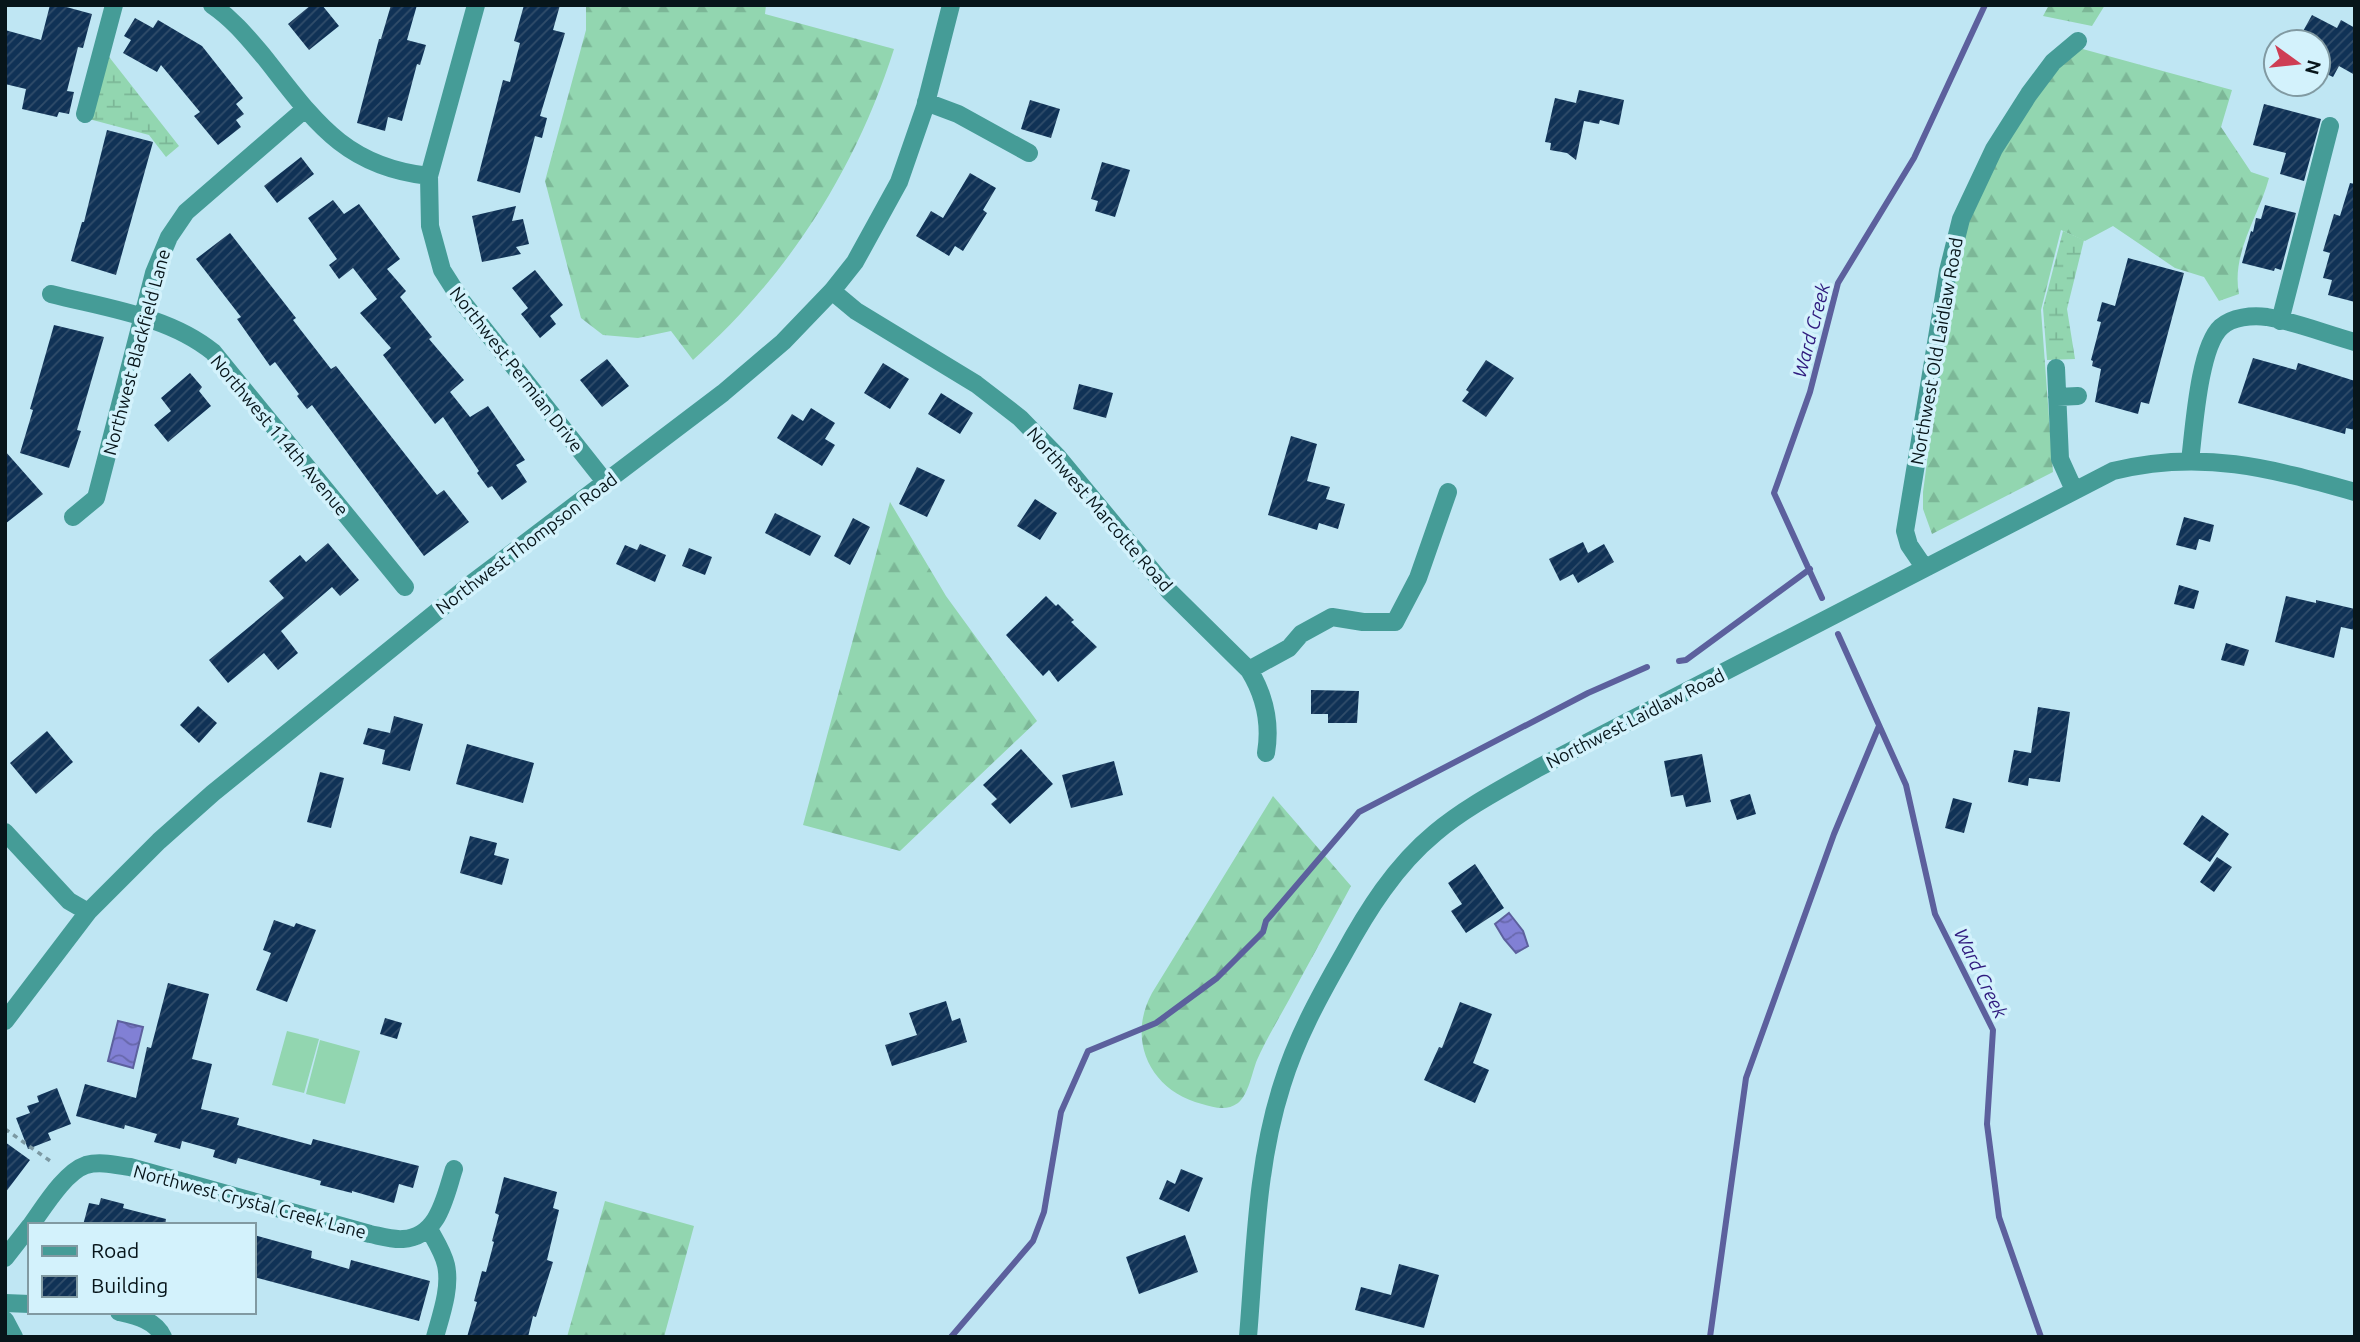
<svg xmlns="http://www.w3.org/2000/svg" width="2360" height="1342" font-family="Ubuntu,sans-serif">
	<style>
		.grass { fill: #92d6b0 }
		.forest { fill: url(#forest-firs) }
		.wetland { fill: url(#wetland-marsh) }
		.water { fill: url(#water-waves); stroke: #5c609d; stroke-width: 2 }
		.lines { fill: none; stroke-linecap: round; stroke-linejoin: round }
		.stream { stroke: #5c609d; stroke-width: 6 }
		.building { fill: url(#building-hatch) }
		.path { stroke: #7c99a3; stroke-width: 3.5; stroke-dasharray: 5 5; stroke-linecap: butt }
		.minor { stroke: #459c97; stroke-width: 18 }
		.labels { text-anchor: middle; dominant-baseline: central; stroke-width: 7; stroke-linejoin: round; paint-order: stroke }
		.street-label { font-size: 18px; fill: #07151a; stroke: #d3f2fc }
		.water-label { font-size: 19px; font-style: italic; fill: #2f1a7e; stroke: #d3f2fc }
	</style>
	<defs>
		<pattern id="forest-firs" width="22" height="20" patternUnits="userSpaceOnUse" patternTransform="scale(1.75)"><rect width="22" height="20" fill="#92d6b0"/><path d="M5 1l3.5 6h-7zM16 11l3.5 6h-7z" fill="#7cb797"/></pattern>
		<pattern id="wetland-marsh" width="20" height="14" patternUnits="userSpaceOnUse" patternTransform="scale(1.75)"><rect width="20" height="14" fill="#92d6b0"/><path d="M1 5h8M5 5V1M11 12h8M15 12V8" fill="none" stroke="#7cb797"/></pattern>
		<pattern id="water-waves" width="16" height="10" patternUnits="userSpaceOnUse" patternTransform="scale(1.75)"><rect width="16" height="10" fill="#8180d5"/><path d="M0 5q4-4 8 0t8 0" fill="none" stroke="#6868ac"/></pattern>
		<pattern id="building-hatch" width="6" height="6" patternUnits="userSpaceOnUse" patternTransform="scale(1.75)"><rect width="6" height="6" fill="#103256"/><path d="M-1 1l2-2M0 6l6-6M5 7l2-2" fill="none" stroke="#314d6a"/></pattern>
	</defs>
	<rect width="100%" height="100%" fill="#bfe6f3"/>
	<!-- grass -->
	<path class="grass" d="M287 1031 319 1039 304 1093 272 1085Z
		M320 1040 360 1051 345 1104 306 1094Z"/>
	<!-- forest -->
	<path class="forest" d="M586 5H766L765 14 894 49C856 169 788 276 693 360L671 331 638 338 603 335 581 318 545 181 586 30Z
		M2049 5H2105L2092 26 2043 16Z
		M2079 48 2232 90 2221 127 2251 172 2269 178C2259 216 2231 253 2239 294L2219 301 2204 277 2175 268 2113 226 2085 241 2061 230 2041 310 2053 472 1932 534 1923 509V492L1950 288 1975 199 2039 87Z
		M890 502 946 596 1037 721 900 851 803 825Z
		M1273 796 1351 886C1331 923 1310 961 1290 998 1279 1018 1267 1038 1257 1060 1252 1072 1249 1094 1238 1103 1227 1111 1215 1108 1202 1104 1151 1091 1126 1041 1152 993Z
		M605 1201 694 1226 664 1337H567Z"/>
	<!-- wetland -->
	<path class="wetland" d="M106 53 179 146 166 157 149 135 89 119Z
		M2063 231 2084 240 2067 309 2075 359 2047 360 2043 308Z"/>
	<!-- water -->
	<path class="water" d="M1509 913 1523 931 1528 946 1516 953 1504 939 1495 924Z
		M118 1021 143 1027 133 1068 108 1061Z"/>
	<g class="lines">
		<!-- stream -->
		<path class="stream" d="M1822 598 1774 493 1810 392 1838 283 1914 158 1985 5
			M1838 634 1906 785 1935 914 1993 1030 1987 1124 1999 1217 2041 1337
			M1679 661 1686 660 1810 569
			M951 1337 1033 1241 1044 1212 1061 1112 1088 1051 1156 1023 1217 978 1263 932 1266 921 1359 812 1588 693 1647 667
			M1710 1337 1746 1078 1834 834 1879 726"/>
	</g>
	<!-- building -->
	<path class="building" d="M50 5H59L92 14 83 48 78 47 67 91 74 92 69 114 59 112 57 117 22 109 26 89 5 84V30L41 40Z
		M311 5H322L339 26 309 50 288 24Z
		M391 5H417L407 40 426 45 420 65 417 64 402 121 388 117 385 131 357 123 379 39H381Z
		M524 5H560L553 30 565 33 540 116 547 118 542 138 535 136 520 193 477 181 503 80 510 82 520 43 514 41Z
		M2312 15 2337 28 2341 20 2355 28V75L2339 66 2333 77 2318 70V42H2297Z
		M135 18 153 28 158 20 202 46 243 98 236 104 244 114 236 120 241 127 218 145 194 116 200 112 161 65 157 72 123 53 131 40 124 36Z
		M1579 90 1624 100 1619 125 1600 120 1599 124 1584 121 1576 160 1567 153 1550 150 1551 143 1545 142 1555 98 1576 103Z
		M1030 100 1060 109 1051 138 1021 129Z
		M2264 104 2321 119 2304 181 2280 174 2286 153 2253 145Z
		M107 130 153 142 116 275 71 261 82 222H84Z
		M301 157 314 174 277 203 264 186Z
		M1102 162 1130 170 1115 217 1095 211 1098 201 1091 199Z
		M970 173 996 188 983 210 987 213 963 251 955 246 949 256 916 236 931 211 943 218Z
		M2350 183 2355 184V302L2328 295 2332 280 2323 278 2330 253 2323 251 2334 214 2340 216Z
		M333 200 344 214 359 204 400 259 387 269 406 291 400 297 432 337 429 339 464 380 450 392 470 417 488 406 525 460 516 465 527 482 502 500 492 486 488 488 477 473 479 471 443 417 435 424 383 355 391 348 360 313 377 299 353 268 339 279 329 265 337 259 308 218Z
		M2265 205 2296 213 2281 270 2275 268 2274 271 2242 263 2251 231 2253 232 2256 218 2261 219Z
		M516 206 512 221 523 219 529 244 516 247 521 254 482 262 472 216Z
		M230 233 296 318 293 320 331 369 336 366 437 495 444 490 469 522 424 556 312 405 307 409 297 396 299 394 275 362 270 366 237 319 241 317 196 259Z
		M2128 258 2184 273 2149 404 2141 402 2138 414 2095 402 2101 369 2092 366 2093 361 2091 360 2101 322 2097 321 2102 302 2115 306Z
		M535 270 563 305 550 316 556 324 540 338 521 314 528 308 512 288Z
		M54 325 104 337 77 430 81 431 69 468 20 453 33 410 30 409Z
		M2253 358 2296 370 2298 363 2355 381V430L2346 428 2345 434 2238 403Z
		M607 359 629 386 602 407 580 380Z
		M1486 360 1514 378 1486 417 1462 401 1469 392 1466 390Z
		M883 363 909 379 890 409 864 393Z
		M190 373 202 387 199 391 211 406 168 442 154 425 171 411 161 398Z
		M1079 384 1113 393 1106 418 1073 409Z
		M941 393 973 413 960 434 928 414Z
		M811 408 835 423 825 439 835 445 822 466 777 438 792 414 803 421Z
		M1291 436 1317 444 1307 481 1330 487 1326 499 1345 504 1338 529 1319 523 1317 530 1268 515Z
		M5 451 43 494 5 524Z
		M917 467 945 480 927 517 899 504Z
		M1035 499 1057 513 1040 540 1017 526Z
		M775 513 821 536 810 556 765 533Z
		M2184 517 2214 525 2210 542 2199 539 2196 550 2176 545Z
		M853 518 870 527 850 565 834 556Z
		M1583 542 1588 553 1604 544 1614 562 1578 583 1573 574 1560 581 1549 559Z
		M328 543 359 580 340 596 332 587 281 631 298 653 278 670 264 653 228 683 209 660 284 598 269 581 300 555 306 562Z
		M640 544 666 555 655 582 616 564 625 545 637 550Z
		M689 548 712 557 705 575 682 566Z
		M2179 585 2199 591 2194 609 2174 604Z
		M1046 596 1056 606 1058 604 1074 620 1071 622 1097 647 1058 682 1049 670 1043 676 1006 635Z
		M2286 596 2316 603V600L2355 609V630L2341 627 2334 658 2275 642Z
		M2226 643 2249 650 2244 666 2221 660Z
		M1311 690 1359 691 1357 723H1328V714H1311Z
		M198 706 217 723 199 743 180 725Z
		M2038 707 2070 712 2060 782 2029 778 2028 786 2008 782 2014 750 2031 753Z
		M394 716 423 724 410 771 382 764 385 750 363 744 368 728 390 733Z
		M47 731 73 762 36 794 10 763Z
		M467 744 534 763 523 803 456 784Z
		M1021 749 1053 784 1010 824 991 804 997 799 983 785Z
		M1702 754 1711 802 1686 807 1683 795 1671 797 1664 761Z
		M1114 761 1123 795 1071 808 1062 775Z
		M320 772 344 778 331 828 307 822Z
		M1750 794 1756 814 1737 820 1730 800Z
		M1953 798 1972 803 1964 833 1945 828Z
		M2202 815 2229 834 2210 862 2183 844Z
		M470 836 497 843 494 855 509 859 502 885 460 873Z
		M2217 857 2232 867 2214 892 2200 882Z
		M1475 864 1504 908 1466 933 1451 911 1462 904 1448 883Z
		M274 920 294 927 296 923 316 930 287 1002 256 990 271 953 263 950Z
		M168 983 209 994 192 1059 212 1064 201 1109 239 1118 237 1125 311 1145 313 1139 419 1166 413 1188 399 1184 394 1203 352 1191V1193L320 1185 321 1181 238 1158 236 1164 213 1157 215 1150 182 1141 180 1149 154 1142 157 1134 125 1125 124 1129 76 1116 85 1084 136 1098 147 1047 151 1048Z
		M946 1001 952 1021 960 1018 967 1042 892 1066 885 1045 917 1035 909 1013Z
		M1460 1002 1492 1014 1473 1063 1489 1070 1475 1103 1424 1080 1439 1047 1442 1048Z
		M385 1018 402 1023 397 1039 380 1034Z
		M57 1088 71 1124 48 1133 51 1140 28 1149 16 1118 30 1113 27 1106 39 1102 37 1096Z
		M5 1142 30 1160 5 1193Z
		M1181 1169 1203 1178 1189 1212 1159 1199 1167 1180 1175 1184Z
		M504 1177 557 1192 553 1208 559 1210 547 1260 553 1262 536 1317 533 1316 528 1337H467L477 1302 474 1301 482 1271 486 1272 494 1242 492 1241 499 1215 495 1213Z
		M101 1198 124 1204 123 1208 166 1219 165 1225H83L89 1203 99 1205Z
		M254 1235 312 1251 311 1258 349 1269 351 1260 430 1281 419 1321 254 1277Z
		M1185 1235 1198 1272 1139 1294 1126 1257Z
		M1399 1264 1439 1275 1424 1328 1355 1310 1361 1287 1391 1295Z"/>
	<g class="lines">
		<!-- path -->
		<path class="path" d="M5 1129 53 1163"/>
		<!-- minor -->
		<path class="minor" d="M212 5C234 20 248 38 265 58 314 120 344 167 429 176
			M476 5 429 176 430 226 442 270 461 300 606 483
			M926 102 958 114 1029 153
			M85 114 114 5
			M832 291 856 311 976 384 1020 418 1057 456 1169 591 1249 670C1265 696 1271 723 1266 753
			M51 294C105 308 169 316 213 352L405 587
			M2280 321 2330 126
			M2056 368 2060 459 2074 490
			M2057 397 2078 396
			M2190 461C2194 429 2199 347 2221 327 2232 317 2252 315 2267 317 2296 322 2326 334 2355 342
			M73 517 96 498 154 273 169 237 186 212 305 109
			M1924 567 1909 545 1905 531 1948 271 1961 219 1994 149 2029 94 2053 62 2078 41
			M1249 670 1289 648 1301 634 1332 617 1363 622H1395L1418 578 1448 492
			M5 832 69 901 88 912
			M5 1021 88 912 159 841 213 793 471 584 723 393 783 342 832 291 855 262 899 182 925 107 951 5
			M31 1225C44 1207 65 1172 86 1165 100 1161 116 1165 130 1167L370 1234C380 1236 393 1240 403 1239 439 1237 445 1196 454 1169
			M429 1229C435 1240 443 1252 446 1265 451 1288 441 1315 435 1337
			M5 1258 30 1226
			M5 1303 30 1304
			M119 1312C136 1316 155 1320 163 1337
			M5 1320 14 1337
			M1248 1337C1255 1253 1256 1166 1282 1085 1296 1039 1319 997 1343 955 1367 911 1395 866 1435 833 1466 807 1503 788 1538 768L2113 471C2201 449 2270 468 2355 492"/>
	</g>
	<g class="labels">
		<!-- street labels -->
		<g class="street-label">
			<text transform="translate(1936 351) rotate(-80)">Northwest Old Laidlaw Road</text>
			<text transform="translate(136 352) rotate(-75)">Northwest Blackfield Lane</text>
			<text transform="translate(517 369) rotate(52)">Northwest Permian Drive</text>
			<text transform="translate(280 435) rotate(50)">Northwest 114th Avenue</text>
			<text transform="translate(1100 509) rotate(49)">Northwest Marcotte Road</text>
			<text transform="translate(526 543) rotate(-37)">Northwest Thompson Road</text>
			<text transform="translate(1635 718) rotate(-27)">Northwest Laidlaw Road</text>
			<text transform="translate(250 1201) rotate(15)">Northwest Crystal Creek Lane</text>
		</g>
		<!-- water labels -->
		<g class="water-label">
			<text transform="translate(1811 330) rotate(-75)">Ward Creek</text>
			<text transform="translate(1981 973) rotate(64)">Ward Creek</text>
		</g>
	</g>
	<!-- border -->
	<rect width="2360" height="1342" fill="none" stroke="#07151a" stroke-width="14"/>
	<!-- legend -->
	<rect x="28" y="1223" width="228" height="91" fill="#d3f2fc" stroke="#819aa2" stroke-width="2"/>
	<rect x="42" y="1246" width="35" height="10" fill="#459c97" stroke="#819aa2" stroke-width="2"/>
	<text x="91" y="1258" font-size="21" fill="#07151a">Road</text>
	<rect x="42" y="1276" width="35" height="21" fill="url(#building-hatch)" stroke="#819aa2" stroke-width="2"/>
	<text x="91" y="1293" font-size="21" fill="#07151a">Building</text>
	<!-- north arrow -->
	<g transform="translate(2297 63) rotate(105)"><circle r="33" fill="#d3f2fc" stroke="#819aa2" stroke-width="2"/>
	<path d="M0-5L12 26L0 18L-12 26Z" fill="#ce3e54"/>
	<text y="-10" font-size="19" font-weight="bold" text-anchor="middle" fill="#07151a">N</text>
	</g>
</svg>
